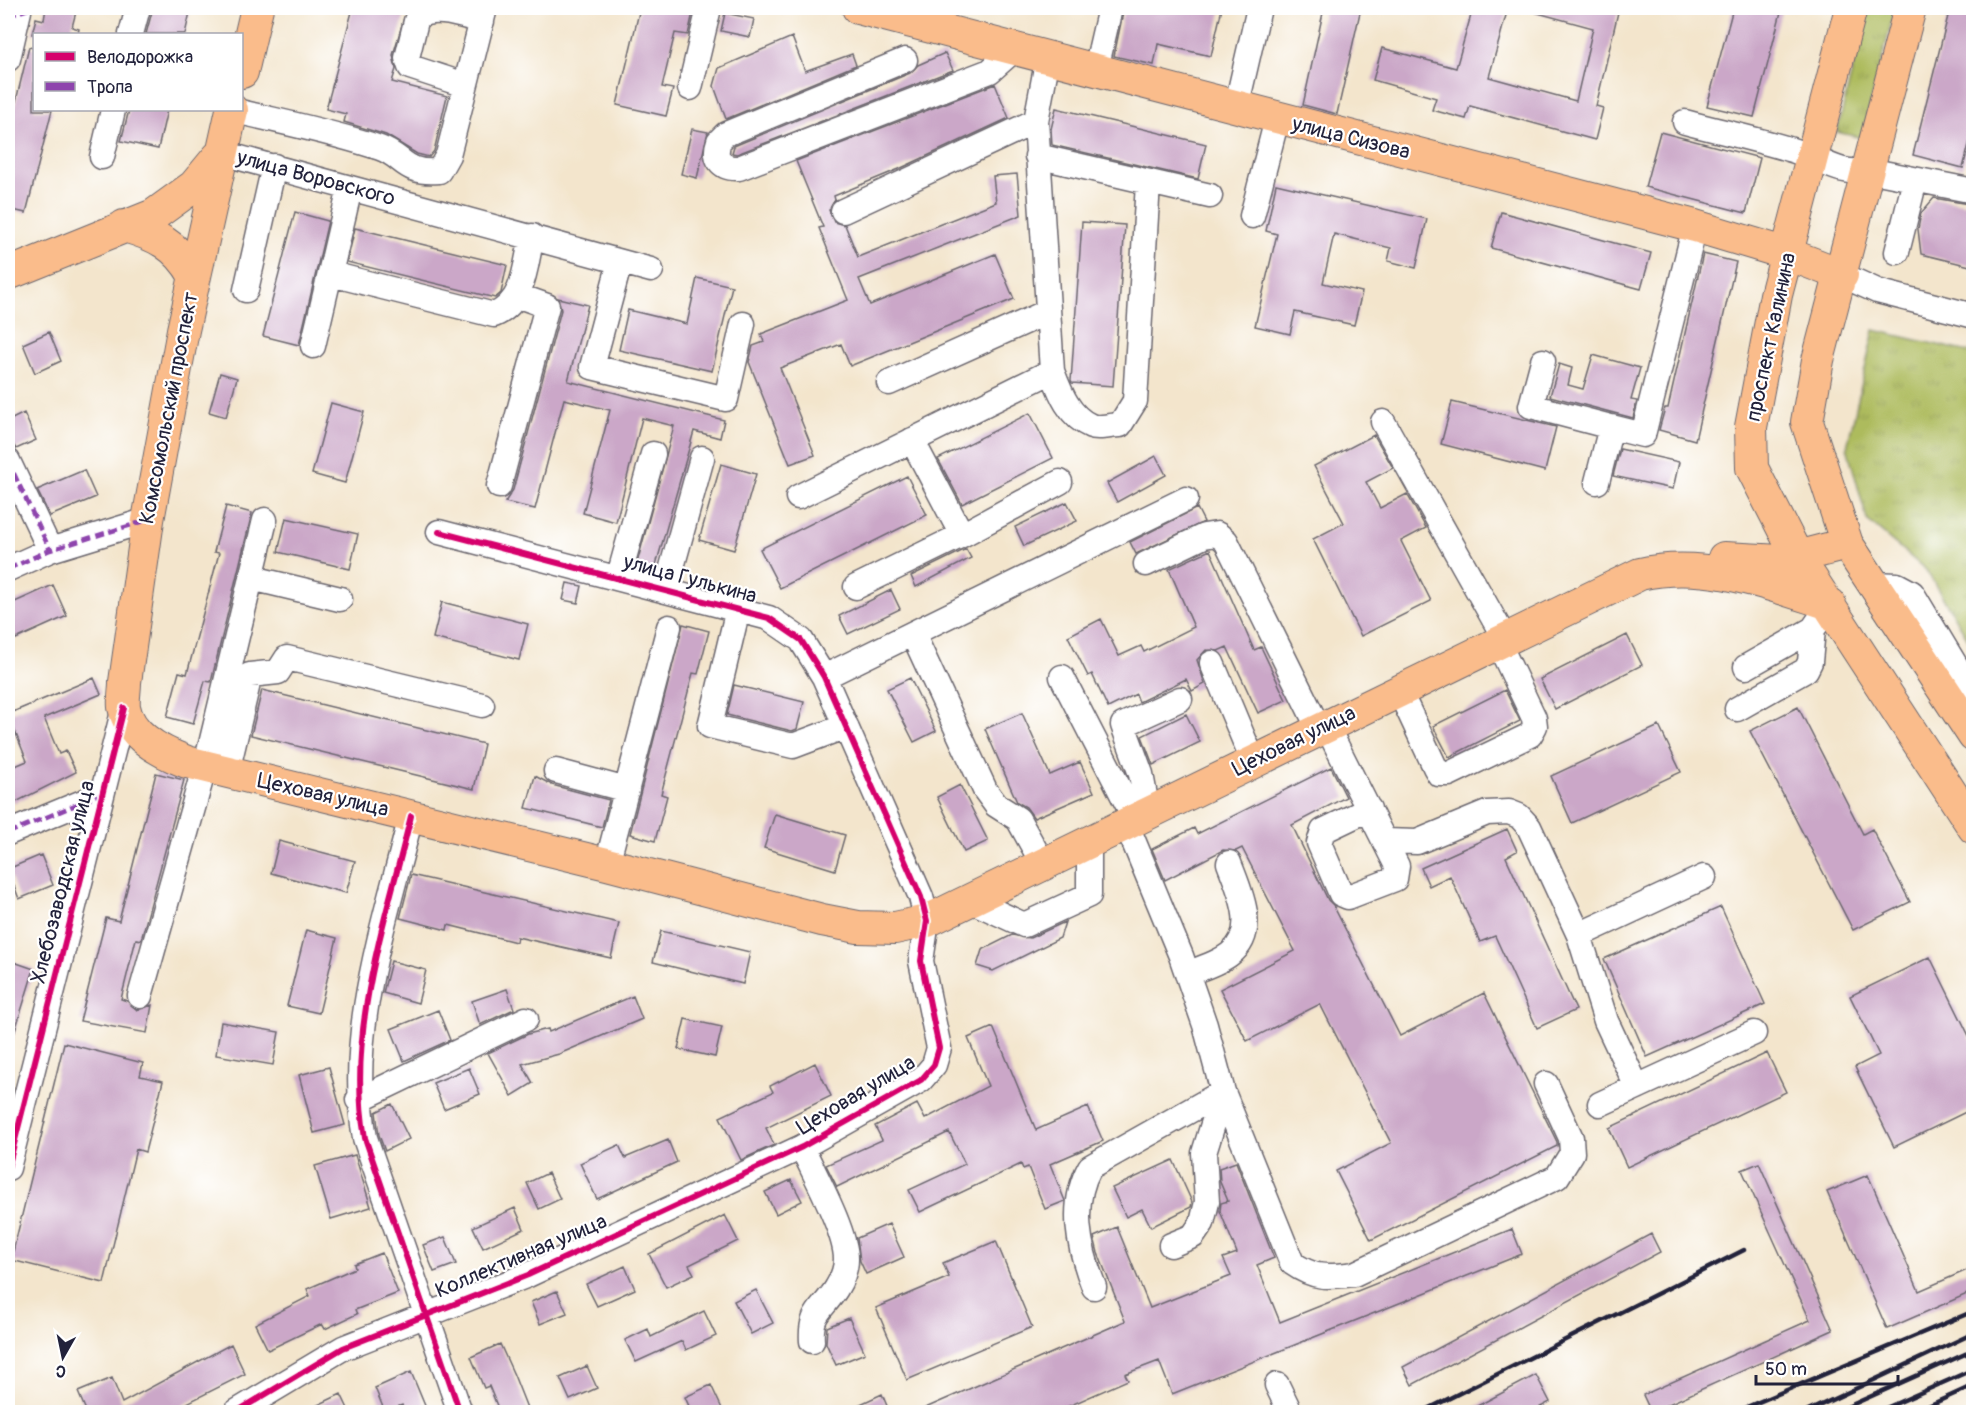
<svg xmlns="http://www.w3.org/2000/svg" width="1981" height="1420" font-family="Pangolin,sans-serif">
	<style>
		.grass { fill: url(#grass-tufts); stroke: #686e4c; stroke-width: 1.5 }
		.building { fill: #cba7c8 }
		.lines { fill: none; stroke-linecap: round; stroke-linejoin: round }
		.minor-casing { stroke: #6b666e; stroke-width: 27 }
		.major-casing { stroke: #6b666e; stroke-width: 34 }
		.minor { stroke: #fff; stroke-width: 24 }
		.major { stroke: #fabc8b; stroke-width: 32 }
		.rail { stroke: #22223b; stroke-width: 4.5 }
		.quiet { stroke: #8e44ad; stroke-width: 4.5; stroke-dasharray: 9 4.5; stroke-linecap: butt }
		.cycleway-casing { stroke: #fff; stroke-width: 10 }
		.cycleway { stroke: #d6006c; stroke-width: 6 }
		.labels { text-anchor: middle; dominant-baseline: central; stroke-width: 4.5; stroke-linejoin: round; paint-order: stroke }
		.street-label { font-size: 21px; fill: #22223b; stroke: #fff }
	</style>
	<defs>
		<pattern id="grass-tufts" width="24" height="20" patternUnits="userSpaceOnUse" patternTransform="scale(1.5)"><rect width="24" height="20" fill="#adbb5d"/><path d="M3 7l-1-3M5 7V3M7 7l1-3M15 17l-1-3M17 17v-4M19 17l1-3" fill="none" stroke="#95a052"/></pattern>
	</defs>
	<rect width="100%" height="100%" fill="#fff"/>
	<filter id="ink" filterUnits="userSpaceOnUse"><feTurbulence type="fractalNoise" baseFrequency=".0167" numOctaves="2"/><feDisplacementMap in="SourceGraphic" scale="12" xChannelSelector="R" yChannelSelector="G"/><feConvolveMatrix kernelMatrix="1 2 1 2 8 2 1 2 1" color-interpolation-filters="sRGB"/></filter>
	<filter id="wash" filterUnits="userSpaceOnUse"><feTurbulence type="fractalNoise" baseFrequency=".008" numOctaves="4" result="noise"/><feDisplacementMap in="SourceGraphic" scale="24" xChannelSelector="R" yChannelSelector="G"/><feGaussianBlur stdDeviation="1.35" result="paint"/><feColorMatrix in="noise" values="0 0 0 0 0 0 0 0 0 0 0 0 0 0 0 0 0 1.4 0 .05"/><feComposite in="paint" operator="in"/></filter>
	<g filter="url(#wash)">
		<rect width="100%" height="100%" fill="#f3e5cc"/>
		<!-- grass -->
		<path class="grass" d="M1868 8H1895L1862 138 1837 132Z
			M1874 330 1973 353V647L1926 570 1867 520 1847 447Z"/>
		<g id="blocks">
			<!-- building -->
			<path class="building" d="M46 8H77L72 27 79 29 78 34H32L36 18 44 20Z
				M153 8H191L185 34H146Z
				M353 8H407L393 55 396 69 392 82 447 96 434 151 429 157 417 154 386 135 344 122 346 114 326 109Z
				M640 8H694L688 35 675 33 662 87 673 89 666 116 617 105Z
				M1124 8H1222L1211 56 1158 44 1154 65 1114 56Z
				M1324 8H1361L1337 114 1303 105Z
				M1473 8H1508L1489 77 1576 101 1593 28 1534 12V8H1619L1596 106 1603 108 1595 140 1470 106 1466 119 1432 110 1436 98 1373 80 1382 48 1456 68Z
				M1733 8H1782L1754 117 1707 106Z
				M1950 8H1974V125L1963 168 1913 155Z
				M725 13 754 19 750 37 721 31Z
				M792 37 805 71 852 54 856 65 726 119 714 86 719 68Z
				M29 47 34 48V110H52L26 213 8 209V134Z
				M945 53 953 70 737 154 732 153 734 146 910 73 918 65Z
				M995 84 1009 118 899 169 834 196 835 200 829 210 834 222 845 225 858 257 996 202 993 176 1017 174 1021 215 859 279 870 305 995 254 1014 299 850 366 841 344 780 368 815 455 790 464 749 362 753 346 764 342 761 334 848 300 819 228 823 227 796 161Z
				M1056 108 1206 144 1198 179 1052 145 1051 129Z
				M129 110H167L158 149 121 141Z
				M692 129 708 132 697 178 681 174Z
				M1660 132 1760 158 1746 213 1645 187Z
				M1276 184 1427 219 1416 268 1388 261 1391 248 1334 234 1323 283 1362 292 1354 325 1295 312 1290 334 1255 326 1277 234 1266 231Z
				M1934 198 1974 205V267L1921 254 1918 229 1921 213Z
				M295 212 328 221 299 345 263 336Z
				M1501 212 1651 253 1641 289 1491 248Z
				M1082 222 1125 225 1113 386 1072 383 1071 381Z
				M355 228 507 265 501 293 495 298 347 262Z
				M1703 254 1736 262 1695 440 1659 430 1665 408H1668Z
				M697 278 732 286 712 371 619 350 628 310 687 324Z
				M558 298 588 305 568 381 724 420 720 438 694 431 654 572 636 567 674 426 642 418 616 522 583 513 610 410 564 399 535 509 505 502 513 490 561 310Z
				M49 332 61 361 35 373 23 344Z
				M1593 355 1640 368 1631 400 1637 401 1633 418 1550 396 1559 364 1572 368 1568 385 1583 389Z
				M220 373 237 378 226 417 209 412Z
				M1452 402 1556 427 1545 471 1441 444Z
				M331 403 364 412 345 483 312 474Z
				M24 413 36 440 16 449 8 435V421Z
				M1030 413 1053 458 962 504 938 459Z
				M1374 435 1393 468 1366 482 1380 508 1407 494 1426 528 1401 541 1431 601 1361 636 1313 539 1344 523 1314 466Z
				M1620 449 1679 462 1673 489 1613 476Z
				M1156 456 1166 475 1117 502 1107 483Z
				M721 464 756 474 734 550 699 540Z
				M84 470 96 497 50 516 37 490Z
				M907 476 927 515 780 588 760 549Z
				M1067 502 1077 521 1024 546 1015 527Z
				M226 506 252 513 211 682 205 681 193 724 167 717 179 672 187 674 219 553 214 552Z
				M1197 508 1204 522 1136 554 1130 542Z
				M286 518 358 534 350 569 278 552Z
				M966 549 971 558 916 587 911 576Z
				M1210 550 1254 650 1261 647 1286 700 1258 713 1227 647 1218 651 1206 650 1197 660 1205 684 1192 691 1186 679 1139 702 1136 694 1108 708 1092 674 1088 676 1068 636 1101 619 1119 656 1141 646 1144 652 1194 627 1169 569Z
				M567 583 582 586 578 603 563 600Z
				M53 585 67 616 16 639 8 621V605Z
				M891 590 900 609 848 634 839 616Z
				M442 602 528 624 519 660 433 638Z
				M683 624 709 631 698 674 693 673 661 794 667 796 655 841 630 834Z
				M1627 635 1642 665 1555 709 1540 679Z
				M94 678 101 694 44 718 59 754 66 751 76 772 14 803 8 787V769L27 761 8 714Z
				M910 678 936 731 914 742 887 689Z
				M734 685 804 702 797 729 792 731 727 715Z
				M262 690 484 744 474 789 251 735Z
				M1505 690 1520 721 1449 757 1433 726Z
				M1798 707 1863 834 1872 829 1910 902 1853 930 1750 731Z
				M1022 713 1050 775 1080 762 1094 792 1034 818 1026 807 1017 802 985 729Z
				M1186 714 1200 742 1153 765 1142 736Z
				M1659 726 1681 772 1572 823 1551 776Z
				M1331 767 1346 797 1292 825 1328 900 1333 905 1400 1036 1484 993 1557 1142V1146L1371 1240 1336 1171 1391 1143 1320 1004 1247 1041 1220 989 1295 951 1242 848 1236 851 1223 850 1165 880 1152 849 1194 828 1197 834Z
				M156 773 184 780 141 940 136 939 121 999 127 1001 137 1010 152 1005 147 1033 80 1021 106 918 119 921Z
				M535 776 552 785 609 800 602 827 526 808Z
				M960 785 988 841 964 852 937 797Z
				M775 814 845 835 835 870 764 848Z
				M1507 829 1517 851 1506 857 1576 1010 1537 1028 1495 936 1480 942 1450 876 1429 886 1421 868Z
				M279 841 355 861 346 893 271 873Z
				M41 855 53 885 19 899 8 869Z
				M411 875 619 923 611 958 517 937 516 942 448 925 447 930 400 918Z
				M1721 907 1765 1004 1647 1057 1604 959Z
				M1065 922 1060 938 993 971 977 966 982 950 1012 935 1030 938Z
				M306 930 337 938 319 1013 287 1006Z
				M661 931 750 952 743 984 653 962Z
				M1930 957 1974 1046V1108L1894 1147 1855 1067 1879 1055 1850 996Z
				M8 960 34 969 11 1044 8 1043Z
				M391 961 426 970 418 1003 383 993Z
				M507 989 514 1009 480 1025 472 1001Z
				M633 996 642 1019 559 1054 522 1064 533 1083 512 1096 488 1053 528 1034 548 1029 549 1032Z
				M438 1010 450 1040 404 1061 391 1029Z
				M685 1019 722 1027 715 1057 678 1049Z
				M221 1022 279 1032 273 1065 216 1055Z
				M993 1027 1036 1130 1088 1107 1103 1141 1050 1164 1065 1201 1045 1209 1028 1167 1023 1169 1021 1164 920 1212 909 1190 965 1164 949 1132 837 1187 826 1165 882 1140 875 1126 917 1104 925 1119 988 1086 968 1038Z
				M64 1043 143 1063 140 1076 163 1081 145 1152 136 1149 104 1283 11 1260Z
				M1767 1053 1786 1092 1627 1167 1609 1128Z
				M815 1063 831 1096 766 1128 774 1145 741 1160 720 1117 773 1092 770 1086Z
				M329 1067 345 1125 314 1133 299 1075Z
				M469 1068 480 1094 444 1109 433 1083Z
				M392 1104 409 1139 385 1151 379 1135 376 1112Z
				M668 1140 677 1162 597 1199 580 1163 619 1145 625 1158Z
				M355 1155 371 1207 331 1219 315 1166Z
				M1173 1160 1192 1202 1191 1207 1151 1227 1142 1209 1126 1217 1112 1188Z
				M1236 1162 1274 1258 1257 1265 1280 1322 1512 1229 1522 1254 1172 1394 1159 1361 1125 1374 1128 1380 1053 1413H914L1125 1321 1098 1253 1094 1237 1117 1227 1150 1308 1231 1276 1223 1258 1237 1253 1220 1211 1221 1203 1228 1201 1220 1182 1219 1168Z
				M1759 1163 1833 1330 1651 1412 1643 1395 1810 1320 1742 1170Z
				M548 1173 560 1199 539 1209 527 1183Z
				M1868 1175 1919 1291 1974 1267V1291L1887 1329 1827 1192Z
				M791 1180 802 1201 776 1214 765 1192Z
				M515 1208 524 1229 483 1248 473 1227Z
				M725 1215 738 1241 689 1265 694 1274 666 1287 649 1254Z
				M889 1224 904 1257 866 1274 860 1261 857 1238Z
				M1651 1234 1660 1252 1412 1385 1403 1367Z
				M445 1237 456 1264 434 1272 423 1245Z
				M996 1241 1032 1327 907 1380 876 1308 949 1277 943 1263Z
				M382 1253 398 1293 355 1310 357 1314 325 1329 322 1324 268 1350 255 1324 310 1296 307 1289 355 1268 354 1264Z
				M625 1266 635 1289 597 1306 586 1284Z
				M756 1290 773 1323 751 1334 734 1301Z
				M557 1291 567 1313 540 1324 531 1302Z
				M704 1311 716 1336 686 1350 682 1341 636 1362 625 1340 648 1329 651 1337Z
				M849 1318 865 1353 836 1365 826 1343 827 1327Z
				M231 1344 245 1374 183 1405 186 1413H87L78 1392 112 1378 122 1403Z
				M500 1344 514 1375 529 1413H500L489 1386 484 1388 471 1357Z
				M587 1366 597 1388 570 1400 560 1378Z
				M411 1372 428 1413H405L402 1405 385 1412 375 1388Z
				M1536 1375 1550 1402 1529 1413H1464Z
				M711 1385 724 1413H692L685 1397Z
				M341 1394 350 1413H301Z
				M882 1394 890 1413H841Z"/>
		</g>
	</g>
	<g filter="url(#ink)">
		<use href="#blocks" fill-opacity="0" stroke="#6b666e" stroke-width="1.5"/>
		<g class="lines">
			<defs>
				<path id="minor" d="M131 34 138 8
					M8 59 19 11
					M905 60 726 134 719 141C713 158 720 169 739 168L990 71 1016 48
					M1096 69 1110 8
					M465 85 410 67 407 58 416 21 418 16C438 6 461 16 482 21
					M690 88 709 8
					M1236 108 1259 8
					M232 110C281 122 333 132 380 148 405 157 403 174 439 171L448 155 485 8
					M1685 122C1722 132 1761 140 1798 152 1823 160 1840 176 1868 170L1974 191
					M222 153 651 270
					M1037 156 1210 196
					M102 157 113 110
					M843 211 1036 121
					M1252 216 1277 119
					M1897 252 1915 180
					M620 262 592 367 726 399 743 324
					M331 274 494 315C525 302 525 266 532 236
					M1842 275 1877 291 1974 316
					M246 290 274 166
					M313 346 350 188
					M1543 361 1531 406 1611 427
					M1052 371C1060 392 1069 417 1091 426 1098 429 1111 425 1120 425L1135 401 1148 183
					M889 383 1047 312
					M1383 422 1505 639
					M912 440 962 535
					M8 461 50 550
					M1597 482 1611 427 1643 435 1695 226
					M499 486 547 306 519 296
					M798 497 1052 371 1036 121 1048 57
					M1146 564 1204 536 1217 534 1226 541 1319 729
					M8 569 50 550 148 520
					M619 576 653 454
					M252 578 340 599
					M1873 584 1897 585 1912 593 1974 696
					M856 587 962 535 1060 482
					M666 589 702 458
					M738 609 710 726 793 746 846 726
					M913 634 985 790 996 805 1018 819 1043 864
					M1212 663 1253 761
					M1746 667 1813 629
					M824 677 1186 499
					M1062 677 1135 819
					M1399 690 1435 767 1439 774H1449L1530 735 1535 726 1534 718 1498 642
					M1737 709 1806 670 1810 662 1813 629 1830 604
					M1326 725 1397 866 1395 879 1348 897 1341 894 1319 843 1323 831 1369 809
					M556 771 627 790
					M227 772 250 675 278 672 287 658 482 705
					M1153 810 1145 796 1141 774 1123 725 1180 699
					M411 816C386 920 346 1031 365 1138L460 1412
					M1126 823 1181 956 1205 1025 1223 1092 1292 1263C1315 1279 1327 1277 1354 1274L1557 1177 1572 1153 1571 1138 1546 1084
					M8 833 102 794
					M1385 841 1417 842 1487 813 1509 812 1519 816 1529 827 1579 935 1606 1021 1637 1087
					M607 864 669 627
					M970 900 1024 925 1089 895V841
					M1579 935 1704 877
					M1187 974C1201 968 1219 963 1230 954 1260 931 1239 890 1229 863
					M140 996 211 744 265 520
					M358 1100 526 1019
					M1600 1104 1754 1033
					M802 1147C814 1174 846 1231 846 1259 846 1269 841 1281 836 1289 822 1311 810 1312 812 1341
					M8 1168 124 708
					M1094 1287C1079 1249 1069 1205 1090 1167L1223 1092 1204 1153 1207 1202 1202 1223 1193 1236 1171 1245
					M1277 1385 1290 1412
					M236 1412 343 1348 528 1275 802 1147 921 1080 934 1065 939 1048 921 961 927 921 921 897 824 677 801 640 769 618 439 532"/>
				<path id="major" d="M858 8 1695 226 1788 254 1842 275
					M1851 8 1776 295 1751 427 1752 468 1798 558 1974 828
					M1910 8 1818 360 1807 422 1847 544 1974 736
					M242 72 257 8
					M232 110 183 330 148 520 125 682C125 690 123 699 124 707 129 736 163 753 187 762L607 864 822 920 858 927 895 928 927 921 1640 574C1705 559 1768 584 1830 604
					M124 226C156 235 177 245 194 275
					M8 274 154 215 194 186 218 157
					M1724 558 1781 561 1847 544"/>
			</defs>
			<!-- minor casing -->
			<use href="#minor" class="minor-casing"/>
			<!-- major casing -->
			<use href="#major" class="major-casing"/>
			<!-- minor -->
			<use href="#minor" class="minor"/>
			<!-- major -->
			<use href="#major" class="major"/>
			<!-- rail -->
			<path class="rail" d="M1422 1412 1744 1250
				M1735 1412 1974 1311
				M1806 1412 1974 1333
				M1836 1412 1974 1350
				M1877 1412 1974 1369
				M1915 1412 1974 1385"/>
			<!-- quiet -->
			<path class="quiet" d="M8 16 31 8
				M8 461 50 550
				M8 569 50 550 148 520
				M8 833 102 794"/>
			<defs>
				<path id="cycleway" d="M411 816C386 920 346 1031 365 1138L460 1412
					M8 1168 124 708
					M236 1412 343 1348 528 1275 802 1147 921 1080 934 1065 939 1048 921 961 927 921 921 897 824 677 801 640 769 618 439 532"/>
			</defs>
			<!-- cycleway casing -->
			<use href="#cycleway" class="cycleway-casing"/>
			<!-- cycleway -->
			<use href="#cycleway" class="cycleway"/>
		</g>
	</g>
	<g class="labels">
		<!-- street labels -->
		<g class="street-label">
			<text transform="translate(1351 138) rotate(14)">улица Сизова</text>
			<text transform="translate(316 178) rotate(15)">улица Воровского</text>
			<text transform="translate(1771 337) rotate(-78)">проспект Калинина</text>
			<text transform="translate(169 408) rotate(-79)">Комсомольский проспект</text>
			<text transform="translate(690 579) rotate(15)">улица Гулькина</text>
			<text transform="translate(1294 741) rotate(-26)">Цеховая улица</text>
			<text transform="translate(323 795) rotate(13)">Цеховая улица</text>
			<text transform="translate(63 882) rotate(-76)">Хлебозаводская улица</text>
			<text transform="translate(856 1095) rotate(-31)">Цеховая улица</text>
			<text transform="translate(521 1256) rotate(-23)">Коллективная улица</text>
		</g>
	</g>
	<!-- margin -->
	<rect width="1981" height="1420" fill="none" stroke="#fff" stroke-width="30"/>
	<!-- legend -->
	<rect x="33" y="33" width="210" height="78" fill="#ffffff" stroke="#a7a7b1" stroke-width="1.5"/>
	<rect x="45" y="52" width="30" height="9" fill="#d6006c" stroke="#a7a7b1" stroke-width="1.5"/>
	<text x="87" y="63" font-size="18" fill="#22223b">Велодорожка</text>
	<rect x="45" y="82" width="30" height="9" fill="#8e44ad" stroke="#a7a7b1" stroke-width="1.5"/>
	<text x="87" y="93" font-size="18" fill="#22223b">Тропа</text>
	<!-- north arrow -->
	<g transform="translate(63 1357) rotate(189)" stroke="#ffffff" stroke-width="4.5" paint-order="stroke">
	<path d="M0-4.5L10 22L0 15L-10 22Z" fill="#22223b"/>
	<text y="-9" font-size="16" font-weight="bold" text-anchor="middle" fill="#22223b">С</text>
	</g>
	<!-- scale -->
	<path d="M1756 1375v9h142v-9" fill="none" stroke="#22223b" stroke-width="3"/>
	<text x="1765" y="1375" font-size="18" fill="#22223b" stroke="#ffffff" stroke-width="4.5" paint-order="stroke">50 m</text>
</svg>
